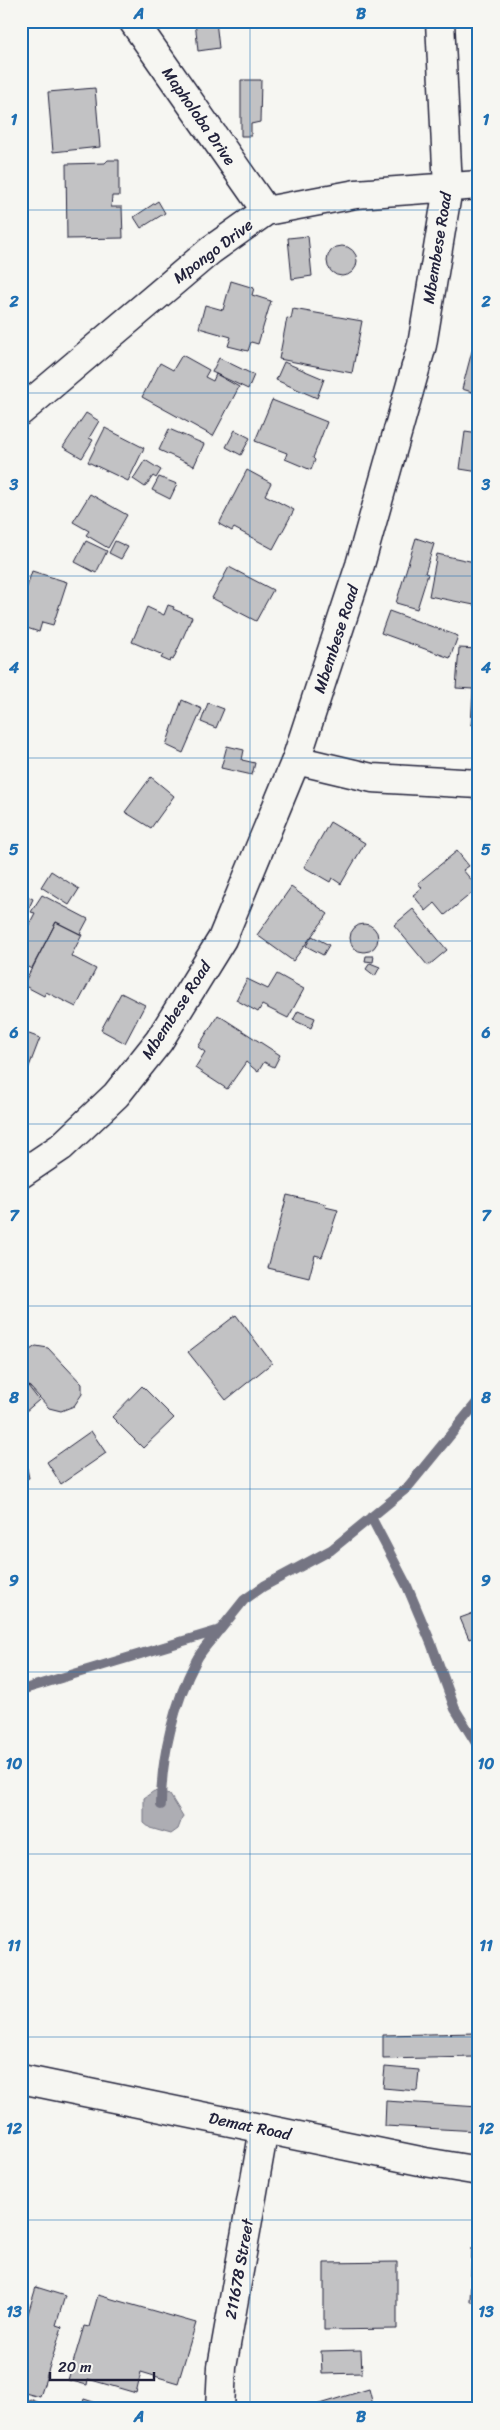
<svg xmlns="http://www.w3.org/2000/svg" width="500" height="2430" font-family="Sriracha,sans-serif">
	<style>
		.water { fill: #adadb3; stroke: #757583 }
		.lines { fill: none; stroke-linecap: round; stroke-linejoin: round }
		.stream { stroke: #757583; stroke-width: 10 }
		.building { fill: #c2c2c4; stroke: #22223b }
		.street-casing { stroke: #22223b; stroke-width: 31 }
		.secondary-casing { stroke: #22223b; stroke-width: 31 }
		.street { stroke: #f6f6f2; stroke-width: 28 }
		.secondary { stroke: #f6f6f2; stroke-width: 28 }
		.grid { fill: none; stroke: #1f6fb2; stroke-width: 1; stroke-opacity: 0.55 }
		.labels { text-anchor: middle; dominant-baseline: central; stroke-width: 4; stroke-linejoin: round; paint-order: stroke }
		.street-label { font-size: 16px; fill: #22223b; stroke: #f6f6f2 }
		.neatline { fill: none; stroke: #1f6fb2; stroke-width: 2 }
		.grid-label { font-size: 16px; text-anchor: middle; font-weight: bold; fill: #1f6fb2 }
	</style>
	<rect width="100%" height="100%" fill="#f6f6f2"/>
	<filter id="ink" filterUnits="userSpaceOnUse"><feTurbulence type="fractalNoise" baseFrequency=".02" numOctaves="2"/><feDisplacementMap in="SourceGraphic" scale="10" xChannelSelector="R" yChannelSelector="G"/><feConvolveMatrix kernelMatrix="1 2 1 2 8 2 1 2 1" color-interpolation-filters="sRGB"/></filter>
	<g filter="url(#ink)">
		<!-- water -->
		<path class="water" d="M154 1791 170 1795 183 1816 178 1829 171 1834 150 1828 144 1823V1798Z"/>
		<g class="lines">
			<!-- stream -->
			<path class="stream" d="M371 1517 407 1586 431 1643 455 1709 479 1748
				M21 1690 220 1630 244 1600 264 1586 331 1550 407 1488 479 1400
				M161 1805C161 1757 174 1703 196 1661 201 1650 212 1640 219 1630"/>
		</g>
		<!-- building -->
		<path class="building" d="M195 21H216L219 48 198 51Z
			M241 80H261L260 122 251 124V136H241Z
			M95 88 100 147 53 152 48 92Z
			M108 160H119V196H112L111 207H122L123 238 67 239 66 164 105 163Z
			M158 201 165 213 141 228 134 217Z
			M308 236 312 276 292 279 288 238Z
			M327 261a15 15 0 1 1 30 0a15 15 0 1 1-30 0Z
			M231 281 254 288 252 295 271 301 258 344 251 342 248 351 228 346 231 337 199 328 205 305 223 310Z
			M293 309 362 321 352 373 279 359 287 318 291 319Z
			M472 351 479 353V394L462 389Z
			M182 355 209 370 205 377 213 381 216 374 239 387 213 436 142 397 160 363 173 370Z
			M219 358 254 375 248 389 212 372Z
			M284 362 324 379 317 398 276 380Z
			M272 400 327 422 313 458 315 460 311 470 285 459 287 453 255 441Z
			M86 413 99 421 89 438 93 440 82 458 63 447Z
			M105 428 144 448 128 481 88 462Z
			M169 429 204 444 194 466 159 450Z
			M235 430 250 438 241 455 226 447Z
			M465 432 479 434V472L460 469Z
			M145 460 161 470 156 478 153 476 145 487 133 479Z
			M247 470 271 483 265 495 294 510 273 549 234 528 232 531 219 524Z
			M159 477 177 484 170 499 152 490Z
			M90 494 127 515 108 548 86 535 89 531 73 522Z
			M416 538 434 544 425 573 428 574 417 609 396 603Z
			M86 541 107 551 96 573 75 562Z
			M115 541 128 547 121 559 109 553Z
			M437 554 479 563V606L429 596Z
			M229 567 273 590 256 621 212 598Z
			M32 571 67 582 53 625 42 622 39 632 21 626V605Z
			M168 605 174 607 173 609 192 617 173 660 171 659 170 662 161 658 163 655 132 642 147 607 164 615Z
			M389 611 458 636 450 658 381 633Z
			M459 648 479 649V725H471L473 689 456 688Z
			M182 700 202 709 183 753 166 745Z
			M208 703 224 709 216 728 201 722Z
			M227 746 244 750 242 760 255 763 252 775 221 768Z
			M151 777 174 796 151 828 125 812Z
			M330 822 365 843 341 884 332 878 330 882 304 867Z
			M457 851 469 866 463 870 478 888 445 915 435 903 426 911 413 895 422 888 418 883Z
			M51 871 79 889 69 905 41 887Z
			M291 887 328 914 293 961 257 935Z
			M21 893 33 899 28 910 21 907Z
			M42 895 88 919 80 934 56 922 32 969 21 964V940L35 913 31 912Z
			M413 909 447 950 428 966 394 925Z
			M56 922 82 935 71 956 96 969 76 1007 46 992 44 996 23 985Z
			M350 938a14 14 0 1 1 28 0a14 14 0 1 1-28 0Z
			M312 936 329 945 323 955 306 946Z
			M366 956H374L373 962 365 961Z
			M370 963 380 967 375 976 366 969Z
			M479 970V993L469 975Z
			M277 974 304 989 288 1018 262 1005 258 1012 236 1000 247 979 268 989Z
			M121 993 145 1005 125 1043 101 1030Z
			M298 1011 315 1018 311 1028 293 1020Z
			M218 1015 280 1055 274 1067 264 1062 258 1072 246 1062 227 1089 195 1068 205 1052 198 1047Z
			M21 1031 40 1038 22 1085H21Z
			M287 1195 326 1204 325 1207 338 1210 322 1257 315 1255 309 1278 268 1268Z
			M236 1315 272 1363 226 1400 188 1352Z
			M36 1346 48 1348 82 1384V1394L74 1406 61 1411 49 1408 21 1377V1359L25 1353Z
			M28 1386 39 1400 25 1412 21 1407V1392Z
			M142 1386 174 1418 143 1448 112 1417Z
			M91 1431 106 1453 61 1484 47 1462Z
			M24 1454 29 1478 21 1480V1455Z
			M479 1611V1635L469 1639 460 1618Z
			M475 2033V2057L383 2059V2035Z
			M385 2067 419 2070 417 2091 383 2088Z
			M386 2101 479 2107V2131L385 2126Z
			M472 2248H479V2302H470Z
			M397 2262V2329L324 2330V2263Z
			M36 2287 65 2296 56 2325 62 2327 40 2397 21 2392V2315L27 2317Z
			M98 2295 196 2323 178 2383 141 2372 136 2393 88 2379 87 2385 68 2380 84 2326 89 2327Z
			M361 2350 362 2373 322 2374 321 2351Z
			M369 2389 374 2409H317L316 2405Z
			M30 2399 45 2405 44 2409H26Z
			M84 2399 109 2407V2409H81Z"/>
		<g class="lines">
			<defs>
				<path id="street" d="M133 21 266 211
					M21 411 211 250 266 211 356 194 479 185
					M296 760 372 778 479 784
					M21 1174 61 1147 116 1095 159 1041 222 939 296 760 360 565 422 345 448 188 440 21
					M220 2409 222 2367 264 2129"/>
				<path id="secondary" d="M21 2079 425 2162 479 2171"/>
			</defs>
			<!-- street casing -->
			<use href="#street" class="street-casing"/>
			<!-- secondary casing -->
			<use href="#secondary" class="secondary-casing"/>
			<!-- street -->
			<use href="#street" class="street"/>
			<!-- secondary -->
			<use href="#secondary" class="secondary"/>
		</g>
	</g>
	<!-- grid -->
	<path class="grid" d="M250 21V2409M21 210H479M21 393H479M21 576H479M21 758H479M21 941H479M21 1124H479M21 1306H479M21 1489H479M21 1672H479M21 1854H479M21 2037H479M21 2220H479"/>
	<g class="labels">
		<!-- street labels -->
		<g class="street-label">
			<text transform="translate(199 116) rotate(55)">Mapholoba Drive</text>
			<text transform="translate(437 248) rotate(-81)">Mbembese Road</text>
			<text transform="translate(213 251) rotate(-37)">Mpongo Drive</text>
			<text transform="translate(336 639) rotate(-72)">Mbembese Road</text>
			<text transform="translate(176 1010) rotate(-57)">Mbembese Road</text>
			<text transform="translate(250 2126) rotate(12)">Demat Road</text>
			<text transform="translate(239 2269) rotate(-80)">211678 Street</text>
		</g>
	</g>
	<!-- margin -->
	<rect width="500" height="2430" fill="none" stroke="#f6f6f2" stroke-width="55"/>
	<!-- scale -->
	<path d="M50 2372v8h104v-8" fill="none" stroke="#22223b" stroke-width="2.5"/>
	<text x="58" y="2372" font-size="15" fill="#22223b" stroke="#f6f6f2" stroke-width="4" paint-order="stroke">20 m</text>
	<rect x="28" y="28" width="444" height="2374" class="neatline"/>
	<g class="grid-label">
		<text x="139" y="19">A</text>
		<text x="361" y="19">B</text>
		<text x="14" y="125">1</text>
		<text x="486" y="125">1</text>
		<text x="14" y="307">2</text>
		<text x="486" y="307">2</text>
		<text x="14" y="490">3</text>
		<text x="486" y="490">3</text>
		<text x="14" y="673">4</text>
		<text x="486" y="673">4</text>
		<text x="14" y="855">5</text>
		<text x="486" y="855">5</text>
		<text x="14" y="1038">6</text>
		<text x="486" y="1038">6</text>
		<text x="14" y="1221">7</text>
		<text x="486" y="1221">7</text>
		<text x="14" y="1403">8</text>
		<text x="486" y="1403">8</text>
		<text x="14" y="1586">9</text>
		<text x="486" y="1586">9</text>
		<text x="14" y="1769">10</text>
		<text x="486" y="1769">10</text>
		<text x="14" y="1951">11</text>
		<text x="486" y="1951">11</text>
		<text x="14" y="2134">12</text>
		<text x="486" y="2134">12</text>
		<text x="14" y="2317">13</text>
		<text x="486" y="2317">13</text>
		<text x="139" y="2422">A</text>
		<text x="361" y="2422">B</text>
	</g>
</svg>
